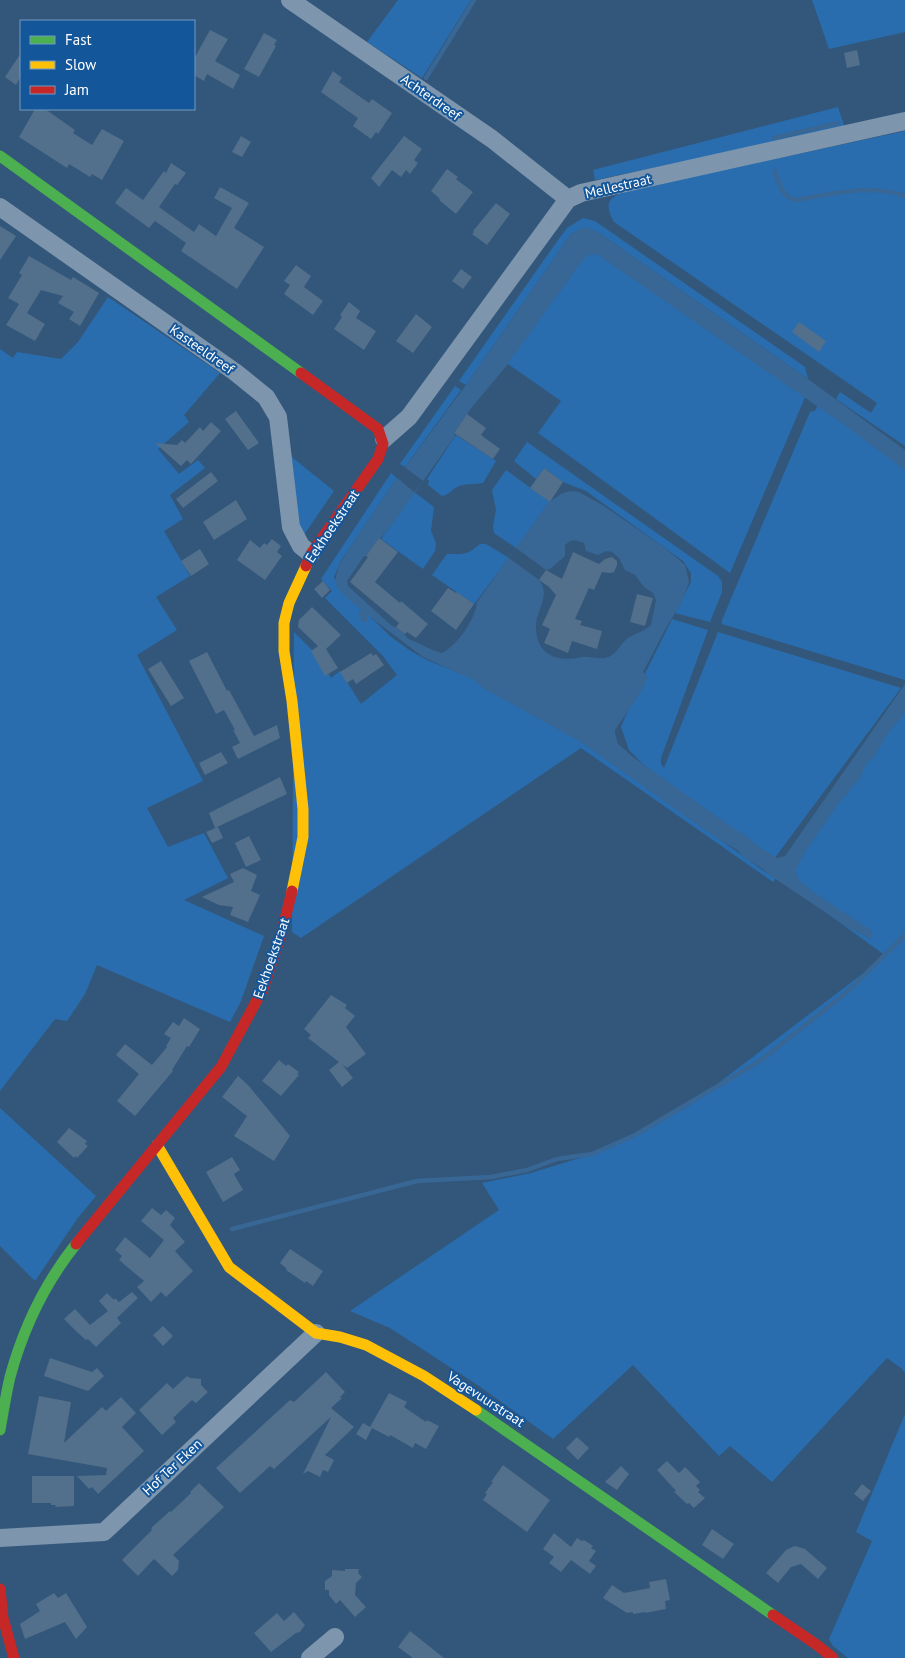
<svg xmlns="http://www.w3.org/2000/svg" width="905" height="1658" font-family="'PT Sans',sans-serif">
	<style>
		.green { fill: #296daf }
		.water { fill: #386695; fill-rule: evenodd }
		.pier { fill: #33577b }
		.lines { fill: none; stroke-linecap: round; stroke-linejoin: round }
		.stream { stroke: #386695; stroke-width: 4.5 }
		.building { fill: #526f8b }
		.street { stroke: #7d95ad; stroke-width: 18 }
		.fast { stroke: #4caf50; stroke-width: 11 }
		.slow { stroke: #ffc107; stroke-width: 11 }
		.jam { stroke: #c62828; stroke-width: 11 }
		.labels { text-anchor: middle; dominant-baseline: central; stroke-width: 4; stroke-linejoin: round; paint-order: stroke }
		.street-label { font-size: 14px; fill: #fff; stroke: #14569a }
	</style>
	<rect width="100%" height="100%" fill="#33577b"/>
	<!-- green -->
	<path class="green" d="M398 0H471L422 78 367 42Z
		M812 0H905V32L829 49Z
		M838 107 845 128 595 180 593 170Z
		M905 131V446L836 399 840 392 871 413 877 403 614 222C599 195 618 195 639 188Z
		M583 218 595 221 805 367 808 379 599 233C587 227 582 228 571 234L466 385 459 381 558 240 567 228Z
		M595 249 806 395 730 573 538 433 561 401 505 362 585 252Z
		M108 297 220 373 184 415 189 422 158 449 179 474 198 460 205 468 170 495 183 519 164 531 190 576 156 597 177 630 137 655 203 781 147 808 168 847 204 833 228 878 184 900 264 936 241 1001 230 1022 97 965 85 994 67 1021 55 1019 0 1091V349L13 358 17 352 61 359 78 342Z
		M455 386 461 390 405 467 400 464Z
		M818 404 905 464V680L722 624V620L810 412 815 411Z
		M456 435 496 461 483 483C474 485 465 483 457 487 451 490 449 495 442 496L428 485 429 481 427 479Z
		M283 439 293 458 334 491 301 539Z
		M527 442 718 576 722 582V592L710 622 675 613 691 582V573L683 561 586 491 563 482 544 468 536 479 514 461Z
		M506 470 550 502 516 548 494 533 493 527 496 510 492 490Z
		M391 473 397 478 340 562 334 577 339 586 390 636 409 650 427 660 502 690 607 758 765 872 776 877 905 702V1373L901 1368 887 1358 772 1482 730 1446 719 1456 633 1365 553 1439 479 1386 390 1328 350 1311 499 1210 482 1183 531 1173 609 1149 687 1107 886 956 777 877 773 882 581 748 301 938 292 932 294 632 319 657 331 678 340 671 361 704 397 675 383 656 325 598 332 591 321 579Z
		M414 492 434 507 431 531 436 543 435 551 423 569 381 539Z
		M480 544H486L509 558 474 604 432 575 447 554C464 554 466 556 480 544Z
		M672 619 708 630 661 758V764L664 768 718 632 901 688 774 859 654 775 629 750 621 727 634 696Z
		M0 1108 96 1196 77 1219 35 1281 0 1246Z
		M905 1414V1658H848L833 1646 829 1639 872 1541 856 1532Z"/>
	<!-- water -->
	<path class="water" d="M582 228H589L599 233 808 379 905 450V470L843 424 598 255 592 254 585 257 504 369 472 407 454 433 455 436 394 522 366 556H364L347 581 348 586 392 626C398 627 404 632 407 638L435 651 442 653C457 646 476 618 477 602L548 503 561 494 570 491 579 492 604 506 665 548 685 565 689 582 682 602 667 626 643 672 648 677 642 690 615 730V733L618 744 633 757 730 826 749 838 758 846 777 858 785 856 905 684V711L901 718 889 732 874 757 866 764 860 778 839 803 807 849 795 871 800 881 816 894 872 931 871 939 852 930 768 874 760 867 743 857 737 850 715 837 581 742 483 688 474 680 423 657 369 616H367V622H362L358 615 361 609C351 602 342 595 335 583L338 566 362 529 397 478 466 385 571 234ZM574 540 584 543 586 551 598 555 606 551 612 552 619 558 625 570 635 575 644 587 653 593 656 600 651 625C645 631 636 633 628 638 620 644 616 656 605 658 598 659 589 656 582 657 556 663 535 655 536 624 537 610 551 594 539 580L546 570 550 569 565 556V545L570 541Z"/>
	<!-- pier -->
	<path class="pier" d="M403 466 423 481 414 492 395 476Z
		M516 548 546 570 539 580 509 558Z"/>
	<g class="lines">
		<!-- stream -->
		<path class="stream" d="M426 78 474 0
			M774 138 838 123
			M775 171C779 183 781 195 794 200 829 195 872 183 905 196
			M232 1229 417 1181 491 1177 527 1170 557 1159 592 1154 635 1135 760 1061 847 992 905 935"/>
	</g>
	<!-- building -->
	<path class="building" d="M210 30 228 39 215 61 240 75 233 89 207 74 204 81 194 75V59Z
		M264 33 277 40 274 45 276 46 259 77 244 69Z
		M857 50 860 65 847 68 844 53Z
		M21 53V76L16 85 5 77Z
		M333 71 342 78 339 82 369 103 372 99 392 113 378 134 376 132 371 139 353 126 358 118 321 92Z
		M35 109H45L75 130 73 133 92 145 102 129 124 141 102 180 92 174 90 177 69 164 67 168 19 137Z
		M241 136 251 142 242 157 232 152Z
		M404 136 422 149 414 160 418 163 410 174 406 170 401 177 392 170 379 187 371 178Z
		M171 163 186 173 177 185 175 184 159 207 194 232 199 224 216 236 232 208 214 198 220 187 249 203 234 228 264 247 237 289 181 251 186 243 155 221 149 228 115 203 126 188 143 200 164 171 166 173Z
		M447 169 458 177 456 179 473 192 456 214 439 200 440 199 431 191Z
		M496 203 510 214 487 245 472 234 474 232 473 231Z
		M0 226 16 236 0 260Z
		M29 256 71 280 73 277 99 293 80 326 69 319 74 312 58 303 63 296 41 290 27 313 45 324 35 341 6 325 19 304 8 298 22 275 19 273Z
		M296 265 311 276 304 287 323 301 313 315 284 294 290 285 284 281Z
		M461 269 472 277 463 289 452 281Z
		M349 302 360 311 356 318 376 331 364 350 334 329 342 317 340 315Z
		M416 314 432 327 413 353 396 341Z
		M799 322 826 341 819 352 792 332Z
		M236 411 259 443 248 450 225 419Z
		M467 414 486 428 481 435 500 449 493 459 454 433Z
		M211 422 221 431 191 464 187 460 181 466 155 443 177 445 182 440 185 443 200 427 203 431Z
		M544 468 563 482 550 502 530 488Z
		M211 472 218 481 183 508 176 499Z
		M236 500 247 519 214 540 203 522Z
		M379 538 398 552 375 582 400 603 401 601 428 624 416 638 407 632 405 634 396 627 399 623 350 582 368 557 366 556Z
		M272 539 281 546 277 552 282 556 265 580 237 560 250 540 260 548 264 543 267 545Z
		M200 549 209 564 191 576 181 561Z
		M573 552 599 564 605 559 612 557 617 561V565L614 572 610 573 602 572 594 590 589 588 575 619 582 621 580 625 602 631 597 649 572 641 568 653 544 643 550 629 542 625 556 595 549 587 539 580 546 570 562 579Z
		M323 581 330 590 322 598 314 589Z
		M448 588 456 593 457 592 474 604 456 630 431 611Z
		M637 594 653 598 645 626 630 622Z
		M312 607 341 635 326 649 338 668 325 676 311 651 318 646 298 627 299 620Z
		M207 652 227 691 229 690 254 736 277 725 280 738 238 759 232 747 240 743 233 730H235L224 710 216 714 189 661Z
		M371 653 373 656 376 654 384 665 356 684 353 679 347 683 340 672Z
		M161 661 184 698 171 706 148 669Z
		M221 752 228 763 205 775 199 763Z
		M280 777 287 794 215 828 209 813Z
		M218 827 223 838 212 843 206 832Z
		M249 836 261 860 246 867 235 843Z
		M243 868 257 875 251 891 260 895 248 922 230 915 233 907 219 905 202 897 234 882 230 874Z
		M331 995 347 1005 345 1008 355 1016 346 1027 366 1054 347 1068 342 1064 353 1078 342 1087 329 1070 339 1062 308 1038 311 1035 304 1029Z
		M184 1018 200 1029 189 1047 187 1046 172 1070 173 1071 135 1116 117 1101 139 1074 116 1055 125 1044 152 1065 167 1047 166 1046 171 1038 164 1034 173 1022 179 1026Z
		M279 1060 286 1066 288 1064 299 1072 297 1074 299 1075 281 1096 262 1081Z
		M238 1076 248 1085 290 1136 274 1161 234 1136 247 1116 222 1097Z
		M69 1128 87 1141 85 1144 88 1146 77 1158 76 1156 74 1158 57 1142Z
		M232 1157 240 1170 234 1174 243 1190 223 1202 206 1172Z
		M152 1208 161 1215 166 1210 175 1218 170 1225 185 1242 175 1251 193 1271 166 1297 161 1292 151 1302 137 1287 144 1281 119 1260 122 1256 115 1250 125 1237 150 1258 164 1240 141 1221Z
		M290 1249 323 1271 313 1286 306 1281 305 1283 286 1270 287 1269 280 1263Z
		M132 1292 138 1298 117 1318 121 1323 96 1347 88 1339 86 1340 78 1333 64 1319 75 1309 90 1325 108 1311 99 1301 107 1293 114 1300 115 1298 119 1302Z
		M163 1326 173 1336 163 1346 153 1335Z
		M50 1358 92 1372 97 1368 104 1376 88 1391 44 1376Z
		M326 1372 345 1392 340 1397 342 1398 331 1408 354 1427 325 1455 334 1460 328 1472 323 1470 320 1477 308 1471 303 1474 331 1417 274 1469 270 1466 240 1493 216 1468 290 1400 294 1402Z
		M187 1376 190 1378 201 1379V1385L208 1392 196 1403 192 1400 173 1418 176 1422 162 1435 139 1410 167 1383 173 1389Z
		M389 1393 407 1402 404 1407 426 1422 427 1420 439 1426 426 1449 415 1443 413 1448 390 1435 389 1437 372 1428 366 1440 356 1434 363 1423 370 1427Z
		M39 1396 71 1402 64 1443 102 1407 106 1411 121 1397 136 1413 122 1427 144 1451 98 1494 92 1487 89 1489 77 1476 106 1475 107 1468 28 1454Z
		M577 1437 589 1448 578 1460 566 1448Z
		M667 1461 679 1473 685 1467 700 1482 696 1486 700 1490 698 1492 705 1498 694 1508 689 1503 687 1504 674 1492 676 1491 657 1470Z
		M503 1465 550 1500 527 1532 483 1500 487 1494 485 1493 493 1482H491Z
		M621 1466 629 1474 617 1490 605 1482Z
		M32 1476H74V1506L55 1507 56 1505H51V1503H32Z
		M199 1483 224 1507 173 1555 179 1561 178 1570 172 1576 154 1559 138 1576 122 1560 152 1530 151 1528 170 1511 171 1512 191 1493 190 1492Z
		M862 1484 871 1491 863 1501 854 1494Z
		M712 1529 734 1544 723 1559 702 1545Z
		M554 1533 571 1547 577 1538 582 1541 584 1540 593 1546 591 1548 596 1551 589 1561 596 1566 590 1574 571 1560 561 1572 549 1563 554 1557 543 1549Z
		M795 1546 805 1549 827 1568 818 1579 801 1564 791 1567 778 1583 766 1573 786 1550Z
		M345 1569H359L358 1573 362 1577 356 1583 355 1595 366 1607 355 1617 340 1600 336 1604 329 1595V1590H325V1581L332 1576V1570L345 1571Z
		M666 1579 670 1600 665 1601 666 1609 645 1613V1612L633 1614V1612L627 1613 603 1598 612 1585 624 1593 650 1588 649 1582Z
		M54 1593 58 1598 66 1593 87 1627 76 1639 65 1622 25 1639 20 1624 40 1611 36 1604Z
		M294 1612 305 1625 300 1632 296 1633 271 1652 254 1633 277 1613 284 1621Z
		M410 1631 444 1658H413L398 1647Z"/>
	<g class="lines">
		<!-- street -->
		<path class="street" d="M290 0 492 139 568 199
			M0 207 235 372 266 397 278 417 291 527 301 546 311 554
			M384 439 409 417 568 199 581 193 905 121
			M0 1538 104 1532 316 1333
			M310 1658 335 1637"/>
		<!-- fast -->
		<path class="fast" d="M0 156 301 373
			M476 1410 773 1615
			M0 1430C3 1413 6 1394 10 1377 23 1329 45 1283 76 1244"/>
		<!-- slow -->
		<path class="slow" d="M292 891 303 837V809L292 701 284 651V623L289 603 306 566
			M157 1145 229 1267 316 1333 340 1337 366 1345 424 1376 476 1410"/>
		<!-- jam -->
		<path class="jam" d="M301 373 378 429 383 444 378 459 311 554 306 566
			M76 1244 221 1067 263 989 282 931 292 891
			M0 1589 3 1618 14 1658
			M773 1615 817 1645 833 1658"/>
	</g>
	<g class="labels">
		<!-- street labels -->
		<g class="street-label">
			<text transform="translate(431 97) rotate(35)">Achterdreef</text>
			<text transform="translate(618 186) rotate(-13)">Mellestraat</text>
			<text transform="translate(202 349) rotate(35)">Kasteeldreef</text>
			<text transform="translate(332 526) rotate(-56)">Eekhoekstraat</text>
			<text transform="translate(271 958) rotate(-71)">Eekhoekstraat</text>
			<text transform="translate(486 1399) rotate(33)">Vagevuurstraat</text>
			<text transform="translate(172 1467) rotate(-43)">Hof Ter Eken</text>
		</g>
	</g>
	<!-- legend -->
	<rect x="20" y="20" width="175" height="90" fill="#14569a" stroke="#729ac2"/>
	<rect x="30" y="36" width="25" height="8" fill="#4caf50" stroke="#729ac2"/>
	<text x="65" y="45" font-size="15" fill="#ffffff">Fast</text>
	<rect x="30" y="61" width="25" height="8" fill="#ffc107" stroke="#729ac2"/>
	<text x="65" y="70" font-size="15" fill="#ffffff">Slow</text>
	<rect x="30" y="86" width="25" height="8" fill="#c62828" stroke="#729ac2"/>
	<text x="65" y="95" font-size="15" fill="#ffffff">Jam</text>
</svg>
